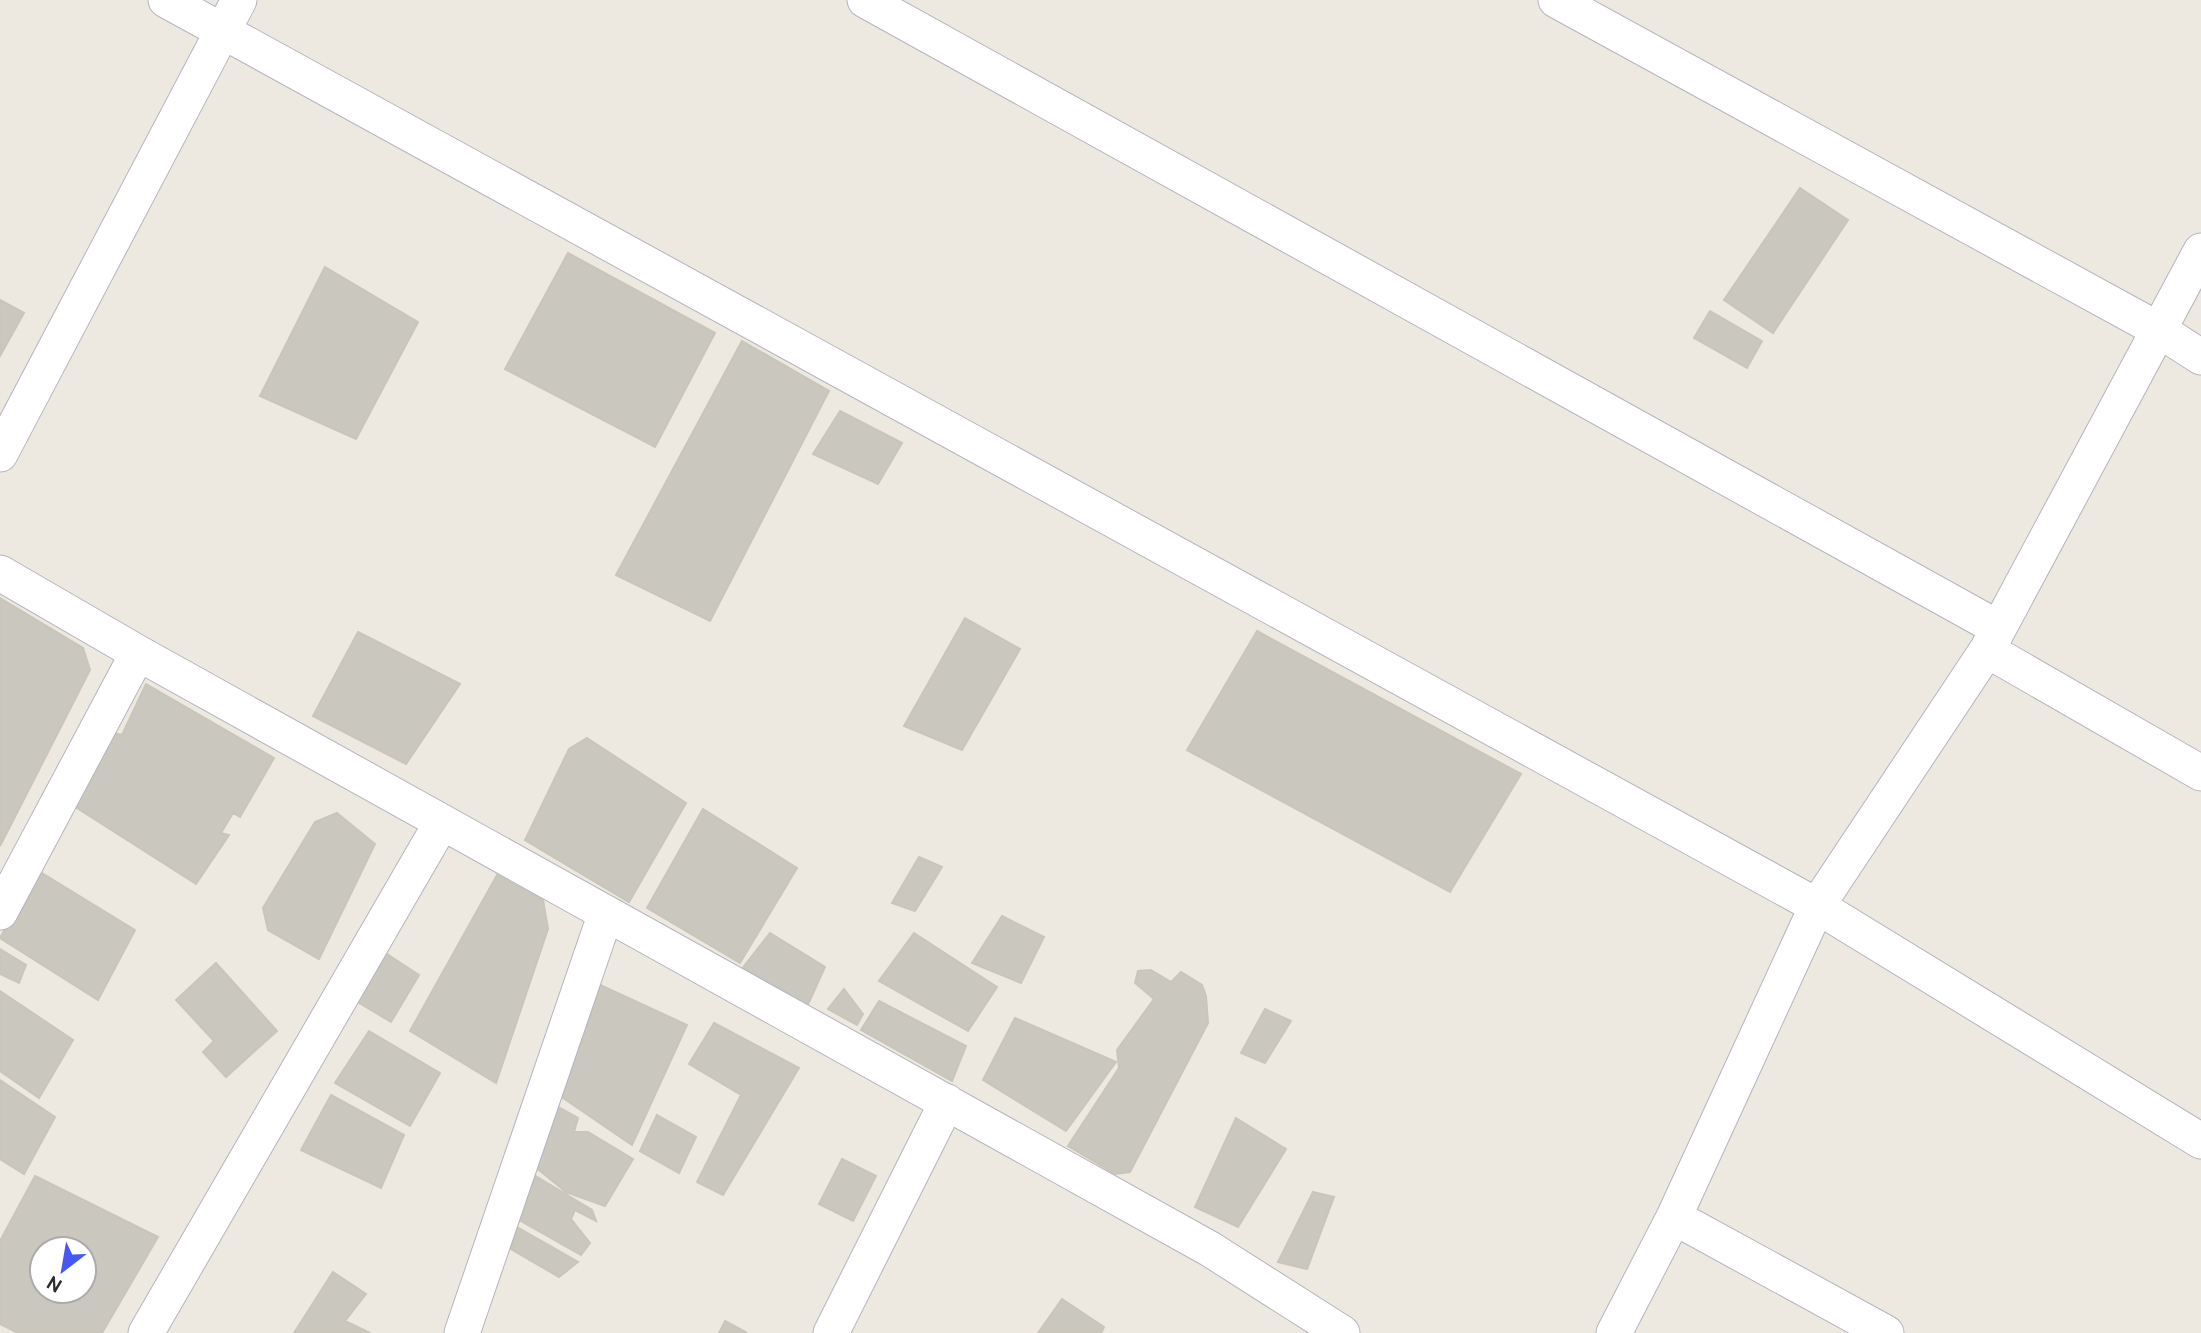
<svg xmlns="http://www.w3.org/2000/svg" width="2201" height="1333" font-family="Cabin,sans-serif">
	<style>
		.building { fill: #cac7be; stroke: #cac5ba; stroke-width: 2; fill-rule: evenodd }
		.lines { fill: none; stroke-linecap: round; stroke-linejoin: round }
		.street-casing { stroke: #b3b5c0; stroke-width: 37 }
		.street { stroke: #fff; stroke-width: 35 }
	</style>
	<rect width="100%" height="100%" fill="#eee9e0"/>
	<!-- building -->
	<path class="building" d="M1800 188 1848 220 1773 333 1724 300Z
		M568 253 715 333 655 447 505 369Z
		M325 267 418 322 356 439 260 396Z
		M0 300 24 313 0 356Z
		M1710 311 1762 341 1747 368 1694 338Z
		M742 341 829 391 710 621 616 575Z
		M840 411 902 443 878 484 813 454Z
		M0 598 83 648 90 670 0 846Z
		M965 618 1020 649 962 750 904 726Z
		M1257 631 1521 774 1450 892 1187 750Z
		M358 632 460 684 406 764 313 716Z
		M146 684 274 758 240 817 233 813 221 833 229 835 196 884 69 803 109 732 122 735Z
		M587 738 686 803 629 902 525 840 569 749Z
		M703 809 797 868 740 963 647 908Z
		M337 813 375 844 319 959 268 930 263 908 315 822Z
		M919 857 942 867 915 911 892 903Z
		M37 870 135 930 98 1000 0 938Z
		M497 875 543 900 548 929 496 1083 410 1031Z
		M1002 916 1044 937 1021 983 972 963Z
		M770 933 825 967 805 1011 741 970Z
		M914 933 997 987 968 1031 879 981Z
		M0 949 26 965 19 983 0 974Z
		M381 950 419 975 391 1022 351 998Z
		M216 963 277 1031 226 1077 203 1052 214 1041 176 1000Z
		M1151 970 1171 982 1181 972 1202 985 1206 996 1208 1023 1130 1172 1115 1174 1068 1146 1119 1068 1117 1050 1154 999 1135 983 1138 971Z
		M598 984 687 1025 632 1145 556 1093Z
		M844 989 863 1014 857 1025 828 1009Z
		M0 991 73 1040 39 1098 0 1071Z
		M879 1001 966 1046 952 1081 861 1030Z
		M1265 1009 1291 1021 1265 1063 1241 1053Z
		M1015 1018 1116 1062 1066 1131 983 1080Z
		M714 1023 799 1068 723 1195 697 1182 741 1095 689 1064Z
		M369 1031 440 1073 410 1126 335 1083Z
		M0 1080 55 1117 24 1174 0 1159Z
		M331 1095 404 1135 381 1188 301 1150Z
		M549 1102 578 1118 574 1132H588L633 1159 605 1206 566 1192 534 1166 546 1141 538 1134Z
		M657 1115 696 1137 679 1173 640 1151Z
		M1236 1118 1286 1149 1238 1227 1195 1207Z
		M842 1159 876 1176 853 1221 819 1204Z
		M534 1175 592 1210 596 1221 575 1210 571 1219 590 1243 581 1255 521 1221Z
		M35 1176 158 1237 102 1333H18L0 1324V1241ZM42 1249H84V1291H42Z
		M1313 1192 1334 1197 1307 1269 1278 1262Z
		M517 1227 578 1262 559 1277 509 1248Z
		M333 1272 366 1294 345 1321 370 1333H294Z
		M1062 1299 1104 1327 1101 1333H1038Z
		M725 1321 747 1333H719Z"/>
	<g class="lines">
		<defs>
			<path id="street" d="M166 0 1817 906 2201 1141
				M865 0 1998 628
				M1556 0 2159 330 2201 357
				M0 454 239 0
				M0 573 138 653 1210 1249 1342 1333
				M1987 650 2201 773
				M0 912 138 653
				M1674 1217 1886 1333
				M146 1333 442 822
				M462 1333 606 913
				M831 1333 947 1102
				M1614 1333 1674 1217 1817 906 1987 650 2201 251"/>
		</defs>
		<!-- street casing -->
		<use href="#street" class="street-casing"/>
		<!-- street -->
		<use href="#street" class="street"/>
	</g>
	<!-- north arrow -->
	<g transform="translate(63 1270) rotate(211)"><circle r="33" fill="#ffffff" stroke="#ababab" stroke-width="2"/>
	<path d="M0-5L12 26L0 18L-12 26Z" fill="#4558f6"/>
	<text y="-10" font-size="19" font-weight="bold" text-anchor="middle" fill="#2d2d2d">N</text>
	</g>
</svg>
